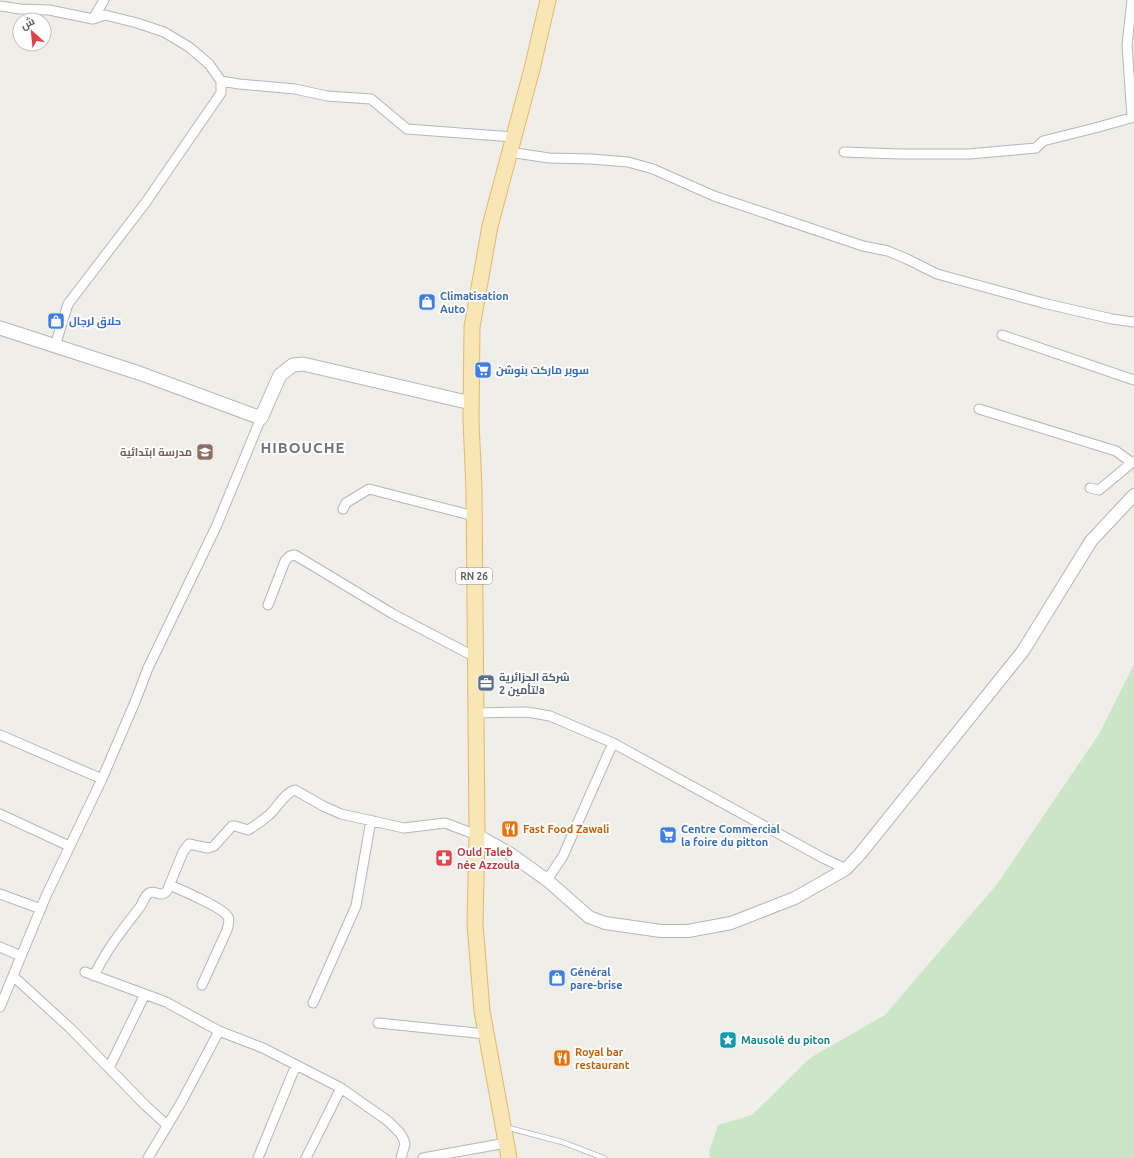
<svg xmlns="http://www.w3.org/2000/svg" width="1134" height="1158" font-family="Ubuntu,Cairo,sans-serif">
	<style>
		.green { fill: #cbe5c7 }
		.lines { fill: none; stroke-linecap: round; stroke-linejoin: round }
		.service-casing { stroke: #b3b6b9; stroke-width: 6 }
		.minor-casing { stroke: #b3b6b9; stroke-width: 11 }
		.tertiary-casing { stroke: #b3b6b9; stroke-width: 14 }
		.secondary-casing { stroke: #b4b8bb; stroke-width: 15 }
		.primary-casing { stroke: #e7b66b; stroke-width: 17 }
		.service { stroke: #fff; stroke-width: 4.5 }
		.minor { stroke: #fff; stroke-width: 9 }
		.tertiary { stroke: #fff; stroke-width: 12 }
		.secondary { stroke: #fff; stroke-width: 13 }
		.primary { stroke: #f9e6b5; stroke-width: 15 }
		.labels { text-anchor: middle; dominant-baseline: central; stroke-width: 4; stroke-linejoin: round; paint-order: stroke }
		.shield { fill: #fff; stroke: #909295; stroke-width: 1 }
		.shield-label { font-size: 10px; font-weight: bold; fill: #606467 }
		.shop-label { font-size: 11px; font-weight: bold; fill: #366cbe; stroke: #fff; text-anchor: start }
		.education-label { font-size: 11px; font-weight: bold; fill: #785e54; stroke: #fff; text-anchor: end }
		.service-label { font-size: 11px; font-weight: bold; fill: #4e5e75; stroke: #fff; text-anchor: start }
		.food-label { font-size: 11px; font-weight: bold; fill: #c56008; stroke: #fff; text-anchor: start }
		.health-label { font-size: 11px; font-weight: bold; fill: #be3a42; stroke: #fff; text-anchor: start }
		.culture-label { font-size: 11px; font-weight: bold; fill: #0d838f; stroke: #fff; text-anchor: start }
		.district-label { font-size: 15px; font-weight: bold; letter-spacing: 1px; fill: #717679; stroke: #fff }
	</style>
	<rect width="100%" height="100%" fill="#f0eee8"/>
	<!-- green -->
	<path class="green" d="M1134 664V1158H710L709 1152 718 1125 752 1115 810 1058 885 1015 998 883 1099 734Z"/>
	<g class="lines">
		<defs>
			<path id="service" d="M505 1127 562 1142 604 1158"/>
			<path id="minor" d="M1132 0 1127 45 1132 117
				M0 6 20 9 49 10 93 19 104 0
				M93 19 105 15 137 23 164 32 189 47 209 64 221 81 239 84 295 89 327 96 371 99 407 129 513 137
				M509 152 549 158 591 159 628 162 653 169 714 196 863 246 888 251 907 259 937 274 1043 303 1112 319 1134 322
				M844 152 899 154H969L1036 148 1043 141 1095 128 1134 117
				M1002 335 1134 380
				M55 346 68 304 146 202 221 93V81
				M979 409 1116 451 1132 463
				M1090 488 1099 490 1134 461
				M343 509 346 503 369 489 474 516
				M268 605 285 561 290 556 295 555 393 614 475 657
				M475 713 527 712 550 716 613 743 823 858 846 869
				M0 735 102 779
				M0 814 69 846
				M547 880 563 856 613 743
				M170 885C181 890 224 908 228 917 230 921 228 926 227 930L202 985
				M0 894 41 909
				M0 947 21 956
				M85 972 166 1002 219 1031 263 1048 341 1088 388 1121 400 1133 403 1138 405 1144 401 1158
				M13 976 70 1028 146 1106 167 1125
				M94 976C106 950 123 929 140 907 143 903 144 897 148 894 154 888 160 899 167 891L183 852 189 844 208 848 214 846 232 826H235L248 830C255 826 263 820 269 815 278 807 284 793 295 790L323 806 341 814 404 828 445 823 477 835
				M313 1003 356 906 371 820
				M0 1007 46 896 102 779 135 702 148 668 216 527 261 418
				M378 1023 486 1034
				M109 1068 145 994
				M148 1158 182 1101 219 1031
				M258 1158 296 1065
				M306 1158 341 1088
				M423 1158 506 1143"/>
			<path id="tertiary" d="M477 835 509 853 547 880 589 917 605 923 661 931H688L731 923 795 898 846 869 860 854 1023 651 1091 541 1134 495"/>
			<path id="secondary" d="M0 328 139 373 261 418 280 375 293 365 303 364 471 403"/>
			<path id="primary" d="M509 1158 482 1011 475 924 477 835 474 489 471 421 472 327 490 226 532 69 548 0"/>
		</defs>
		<!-- service casing -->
		<use href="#service" class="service-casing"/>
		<!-- minor casing -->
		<use href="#minor" class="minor-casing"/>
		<!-- tertiary casing -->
		<use href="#tertiary" class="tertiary-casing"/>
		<!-- secondary casing -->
		<use href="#secondary" class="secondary-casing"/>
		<!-- primary casing -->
		<use href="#primary" class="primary-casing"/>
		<!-- service -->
		<use href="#service" class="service"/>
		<!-- minor -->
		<use href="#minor" class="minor"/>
		<!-- tertiary -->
		<use href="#tertiary" class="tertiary"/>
		<!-- secondary -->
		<use href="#secondary" class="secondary"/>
		<!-- primary -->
		<use href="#primary" class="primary"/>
	</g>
	<!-- icons -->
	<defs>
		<symbol id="shop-square" viewBox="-11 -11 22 22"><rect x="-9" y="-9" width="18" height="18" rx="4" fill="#3f7fe0" stroke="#fff"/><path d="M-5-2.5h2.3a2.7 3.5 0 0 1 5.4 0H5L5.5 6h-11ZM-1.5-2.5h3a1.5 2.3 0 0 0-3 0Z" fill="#fff"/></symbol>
		<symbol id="supermarket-square" viewBox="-11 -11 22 22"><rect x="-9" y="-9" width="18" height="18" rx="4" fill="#3f7fe0" stroke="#fff"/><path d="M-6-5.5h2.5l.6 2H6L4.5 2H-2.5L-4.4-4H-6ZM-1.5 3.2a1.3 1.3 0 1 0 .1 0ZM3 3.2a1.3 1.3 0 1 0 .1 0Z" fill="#fff"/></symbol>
		<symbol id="school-square" viewBox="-11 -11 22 22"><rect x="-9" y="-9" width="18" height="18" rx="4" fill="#8d6e63" stroke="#fff"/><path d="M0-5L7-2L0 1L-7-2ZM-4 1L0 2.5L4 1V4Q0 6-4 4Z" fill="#fff"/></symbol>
		<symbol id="office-square" viewBox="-11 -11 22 22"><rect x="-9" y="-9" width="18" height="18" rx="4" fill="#5c6f8a" stroke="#fff"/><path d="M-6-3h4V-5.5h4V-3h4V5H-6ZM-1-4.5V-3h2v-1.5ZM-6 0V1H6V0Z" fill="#fff"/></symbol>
		<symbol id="restaurant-square" viewBox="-11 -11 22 22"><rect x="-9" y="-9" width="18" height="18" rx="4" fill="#e8710a" stroke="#fff"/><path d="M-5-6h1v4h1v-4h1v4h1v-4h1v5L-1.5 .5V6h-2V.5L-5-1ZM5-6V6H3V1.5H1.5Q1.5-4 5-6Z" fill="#fff"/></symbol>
		<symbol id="pharmacy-square" viewBox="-11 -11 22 22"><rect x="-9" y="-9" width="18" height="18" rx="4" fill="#e0444e" stroke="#fff"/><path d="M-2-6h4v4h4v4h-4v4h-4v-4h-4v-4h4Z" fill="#fff"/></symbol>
		<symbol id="sight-square" viewBox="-11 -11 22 22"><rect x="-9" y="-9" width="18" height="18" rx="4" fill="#0f9aa8" stroke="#fff"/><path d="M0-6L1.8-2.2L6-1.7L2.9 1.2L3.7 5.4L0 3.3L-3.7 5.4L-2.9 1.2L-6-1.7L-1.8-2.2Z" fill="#fff"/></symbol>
	</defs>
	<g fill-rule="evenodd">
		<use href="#shop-square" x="417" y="292" width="20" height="20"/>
		<use href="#shop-square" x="46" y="311" width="20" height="20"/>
		<use href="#supermarket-square" x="473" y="360" width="20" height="20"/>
		<use href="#school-square" x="195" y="442" width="20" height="20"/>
		<use href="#office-square" x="476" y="673" width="20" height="20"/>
		<use href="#restaurant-square" x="500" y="819" width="20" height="20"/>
		<use href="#supermarket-square" x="658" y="825" width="20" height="20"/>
		<use href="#pharmacy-square" x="434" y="848" width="20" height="20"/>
		<use href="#shop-square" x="547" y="968" width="20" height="20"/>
		<use href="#sight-square" x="718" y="1030" width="20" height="20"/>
		<use href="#restaurant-square" x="552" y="1048" width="20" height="20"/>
	</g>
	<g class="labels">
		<!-- shield labels -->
		<rect class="shield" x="456" y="568" width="36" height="16" rx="3"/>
		<g class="shield-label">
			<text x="474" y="576">RN 26</text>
		</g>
		<!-- shop labels -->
		<g class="shop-label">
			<text x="440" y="296">Climatisation<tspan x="440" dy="13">Auto</tspan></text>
			<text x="69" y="321">حلاق لرجال</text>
			<text x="496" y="370">سوبر ماركت بنوشن</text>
			<text x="681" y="829">Centre Commercial<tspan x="681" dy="13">la foire du pitton</tspan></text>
			<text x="570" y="972">Général<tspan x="570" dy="13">pare-brise</tspan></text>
		</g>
		<!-- education labels -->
		<g class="education-label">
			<text x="192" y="452">مدرسة ابتدائية</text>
		</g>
		<!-- service labels -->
		<g class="service-label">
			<text x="499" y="677">شركة الجزائرية<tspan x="499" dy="13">لتأمين 2a</tspan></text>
		</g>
		<!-- food labels -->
		<g class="food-label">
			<text x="523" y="829">Fast Food Zawali</text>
			<text x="575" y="1052">Royal bar<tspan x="575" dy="13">restaurant</tspan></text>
		</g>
		<!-- health labels -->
		<g class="health-label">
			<text x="457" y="852">Ould Taleb<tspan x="457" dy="13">née Azzoula</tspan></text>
		</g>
		<!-- culture labels -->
		<g class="culture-label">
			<text x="741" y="1040">Mausolé du piton</text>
		</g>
		<!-- district labels -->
		<g class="district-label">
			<text x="303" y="447">HIBOUCHE</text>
		</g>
	</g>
	<!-- north arrow -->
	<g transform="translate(32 32) rotate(333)"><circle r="19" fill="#ffffff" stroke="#bfc1c2"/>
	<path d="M0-3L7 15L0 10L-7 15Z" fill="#dc4349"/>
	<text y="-6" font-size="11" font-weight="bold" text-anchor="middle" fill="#606467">ش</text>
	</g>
</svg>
